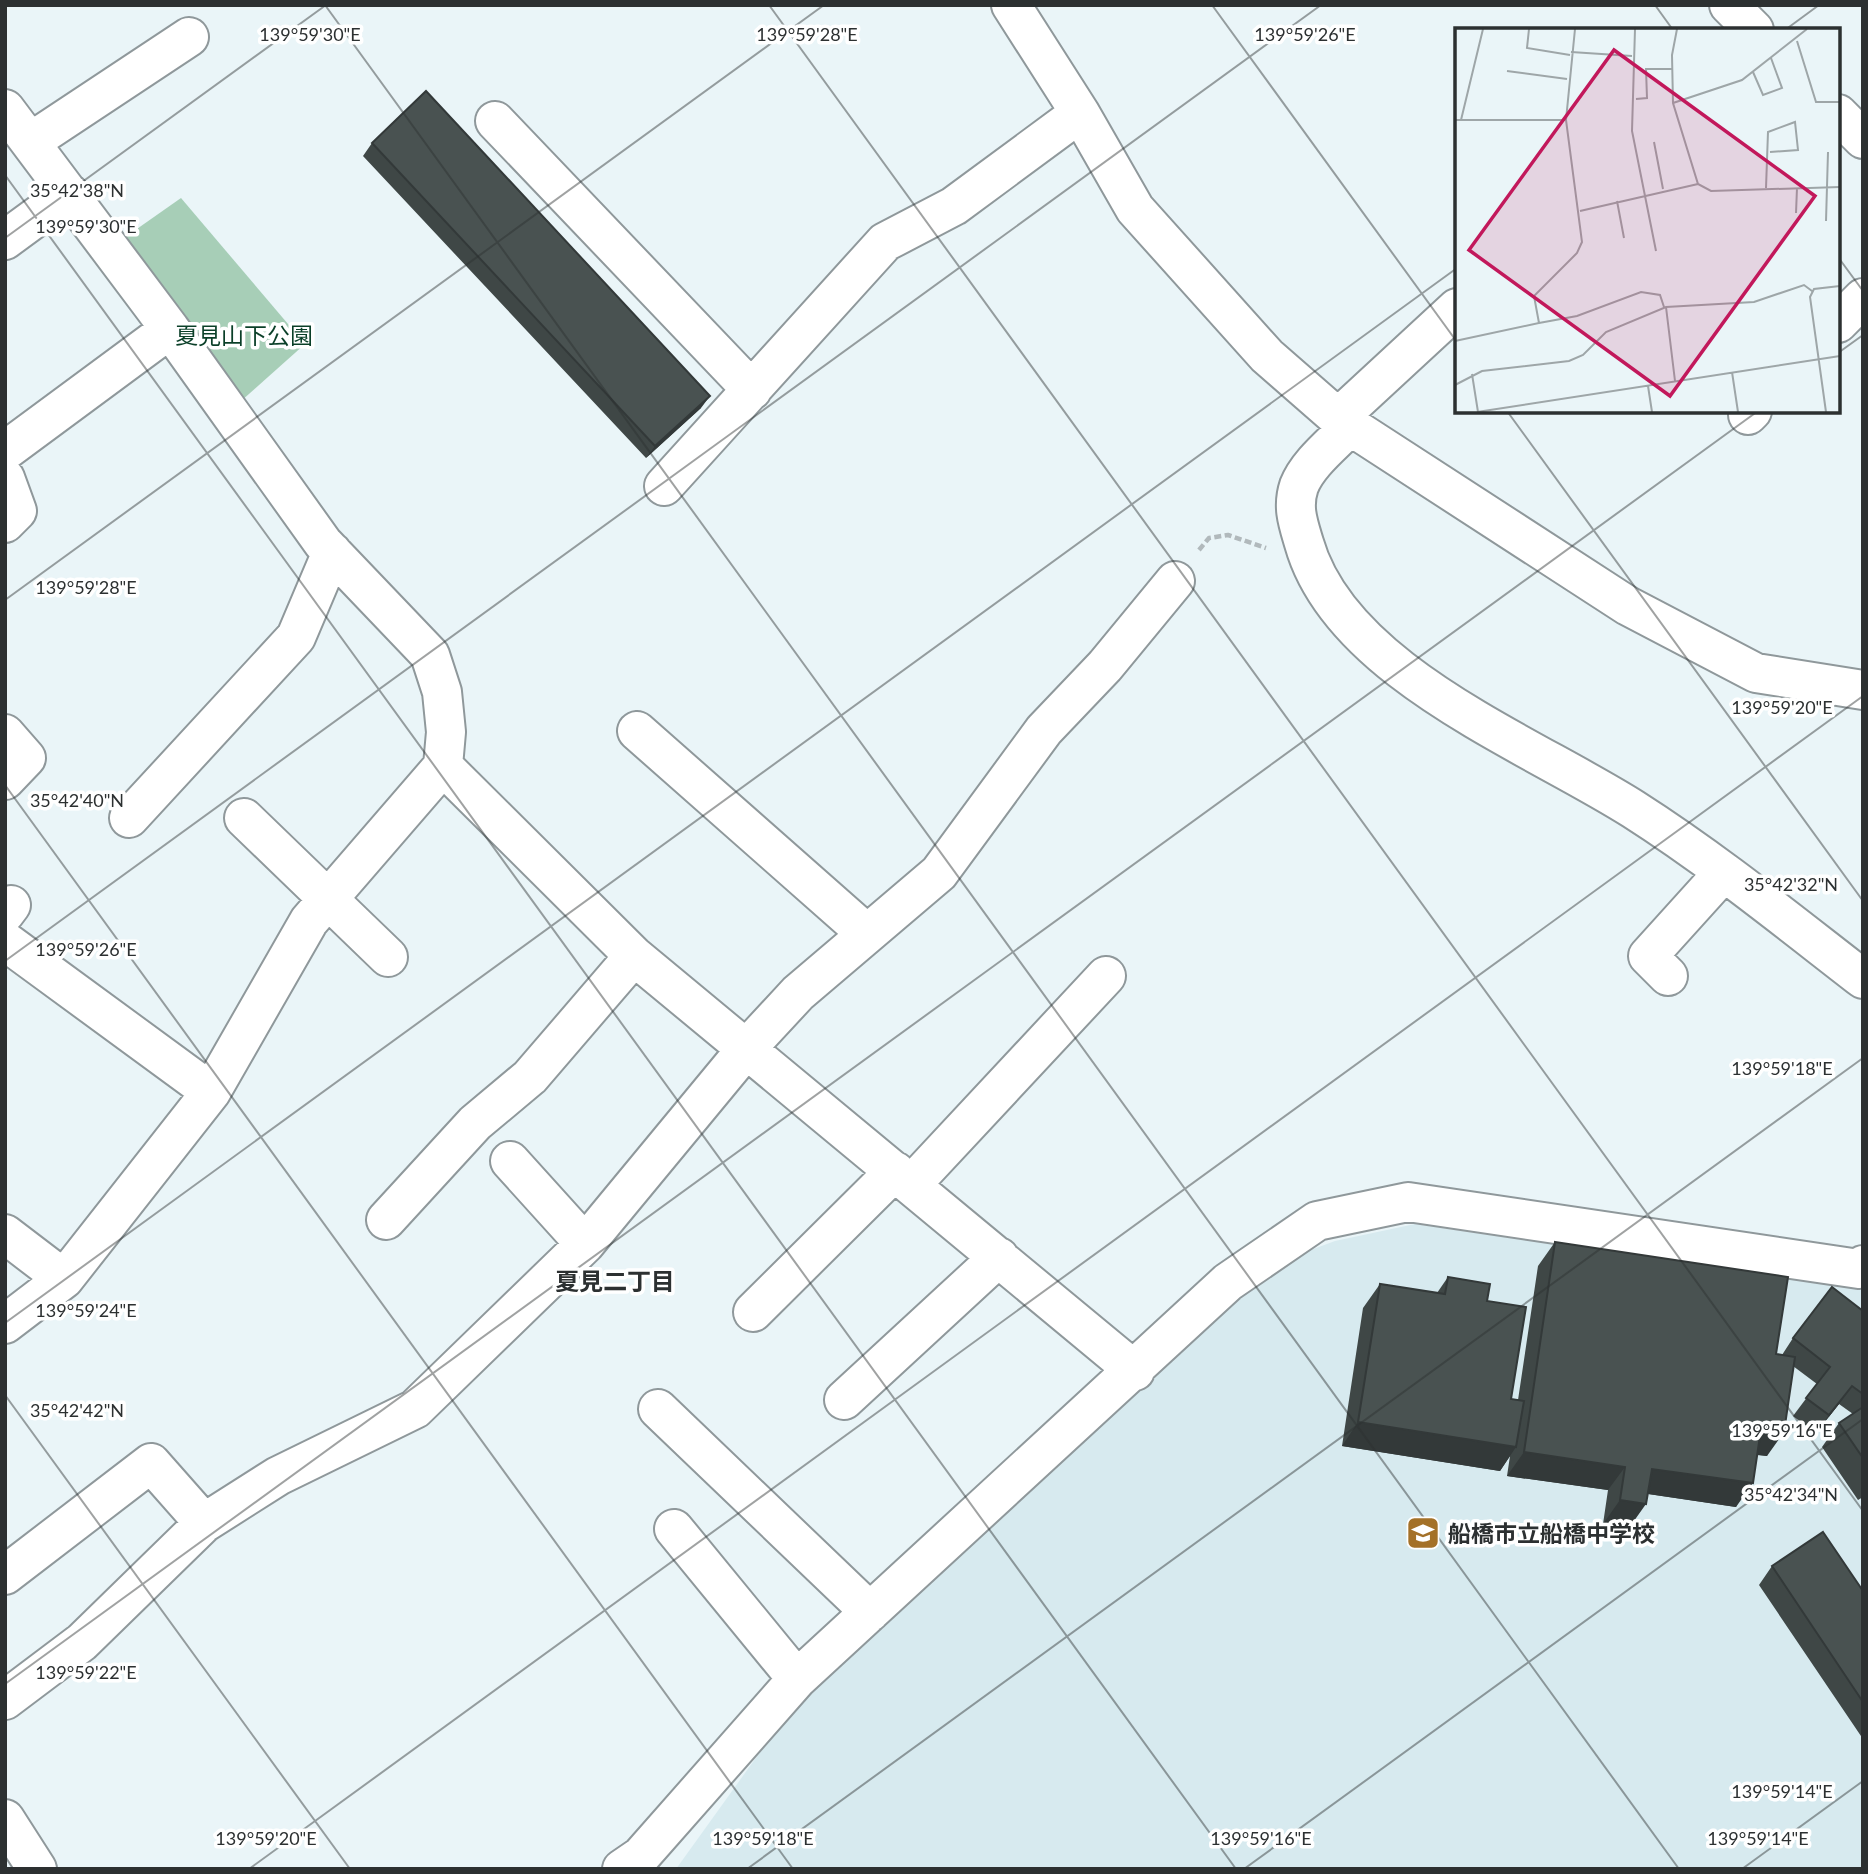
<svg xmlns="http://www.w3.org/2000/svg" width="1868" height="1874" font-family="Lato,'Noto Sans JP',sans-serif">
	<style>
		.built { fill: #d7eaef }
		.green { fill: #a7ceb7 }
		.lines { fill: none; stroke-linecap: round; stroke-linejoin: round }
		.minor-casing { stroke: #8f989b; stroke-width: 42 }
		.path { stroke: #b1b9bc; stroke-width: 4.5; stroke-dasharray: 7 3.5; stroke-linecap: butt }
		.minor { stroke: #fff; stroke-width: 38 }
		.wall { fill: #3f4746 }
		.shaded-wall { fill: #333939 }
		.building { fill: #495251; stroke: #333939; stroke-width: 2 }
		.ticks { fill: none; stroke: #2c3031; stroke-width: 2; stroke-opacity: 0.45 }
		.labels { text-anchor: middle; dominant-baseline: central; stroke-width: 7; stroke-linejoin: round; paint-order: stroke }
		.park-label { font-size: 23px; fill: #0a3f28; stroke: #fff }
		.poi-label { font-size: 23px; font-weight: bold; fill: #2c3031; stroke: #fff; text-anchor: start }
		.neighbourhood-label { font-size: 24px; font-weight: bold; fill: #2c3031; stroke: #fff }
		.inset-road { fill: none; stroke: #9ea6a8; stroke-width: 2 }
		.view { fill: #c2185b; fill-opacity: 0.15; stroke: #c2185b; stroke-width: 3.5 }
		.inset-edge { fill: none; stroke: #2c3031; stroke-width: 3.5 }
		.ticks-label { font-size: 18px; text-anchor: middle; fill: #2c3031; stroke: #fff; stroke-width: 7; stroke-linejoin: round; paint-order: stroke }
	</style>
	<rect width="100%" height="100%" fill="#eaf5f8"/>
	<!-- built -->
	<path class="built" d="M1415 1224 1863 1290V1869H676L786 1716 1180 1349 1289 1258 1335 1241Z"/>
	<!-- green -->
	<path class="green" d="M181 198 305 344 241 401 124 238Z"/>
	<g class="lines">
		<defs>
			<path id="minor" d="M1011 5 1080 113 1135 209 1267 356 1338 418 1628 606 1756 673 1863 690
				M1729 5 1754 30
				M5 109 170 329 323 543 430 655 442 692 446 732 443 766 309 921 211 1092 64 1279 5 1324
				M1838 114 1863 139
				M495 121 752 390
				M32 141 189 37
				M5 240 69 193
				M1838 323 1863 298
				M1748 415 1752 411
				M1338 418 1457 308
				M1350 426C1333 444 1308 463 1299 486 1292 507 1298 523 1304 543 1340 671 1529 743 1633 809 1713 860 1788 921 1863 979
				M5 451 170 329
				M5 478 17 511 5 523
				M664 486 885 242 954 206 1080 113
				M637 731 867 934
				M5 734 26 758 5 780
				M443 766 634 956 1135 1371
				M129 818 296 637 332 552
				M244 818 388 957
				M5 913 11 905
				M5 941 211 1092
				M1668 976 1648 956 1723 873
				M510 1161 585 1244
				M912 1184 1106 976
				M386 1220 475 1123 530 1077 634 956
				M5 1234 64 1279
				M753 1312 895 1171
				M844 1400 999 1257
				M658 1409 870 1612
				M674 1529 797 1679
				M5 1575 151 1463 204 1523
				M5 1700 82 1642 204 1523 278 1476 415 1409 585 1244 747 1048 798 993 939 873 1044 730 1105 666 1175 581
				M5 1819 37 1869
				M622 1869 641 1856 797 1679 1228 1282 1317 1221 1408 1202 1859 1269 1863 1265"/>
		</defs>
		<!-- minor casing -->
		<use href="#minor" class="minor-casing"/>
		<!-- path -->
		<path class="path" d="M1199 550 1209 538 1228 535 1266 548"/>
		<!-- minor -->
		<use href="#minor" class="minor"/>
	</g>
	<!-- wall -->
	<path class="wall" d="M372 143 701 408 646 458 363 156Z
		M1555 1242 1776 1354 1782 1355 1793 1338 1863 1311V1497L1858 1500 1822 1447 1839 1423 1853 1414 1839 1404 1816 1433 1793 1416 1817 1384 1793 1366 1767 1456 1757 1455 1736 1507 1648 1494 1629 1528 1603 1524 1608 1490 1507 1476 1510 1456 1500 1471 1342 1446 1363 1308 1380 1284 1437 1293 1448 1277 1487 1301 1511 1399 1518 1400 1538 1266Z
		M1772 1566 1863 1591V1739L1759 1585Z"/>
	<!-- shaded-wall -->
	<path class="shaded-wall" d="M710 396 701 408 646 458 655 446Z
		M1852 1386 1839 1404 1816 1433 1829 1415Z
		M1358 1422 1516 1447 1500 1471 1342 1446Z
		M1761 1429 1784 1432 1767 1456 1744 1453Z
		M1524 1452 1625 1467 1608 1490 1507 1476Z
		M1652 1469 1753 1483 1736 1507 1635 1492Z
		M1620 1500 1646 1504 1629 1528 1603 1524Z"/>
	<!-- building -->
	<path class="building" d="M426 91 710 396 655 446 372 143Z
		M1555 1242 1788 1277 1776 1354 1795 1357 1784 1432 1761 1429 1753 1483 1652 1469 1646 1504 1620 1500 1625 1467 1524 1452Z
		M1448 1277 1490 1284 1487 1301 1526 1307 1511 1399 1524 1401 1516 1447 1358 1422 1380 1284 1445 1294Z
		M1832 1287 1863 1311V1394L1852 1386 1829 1415 1806 1398 1830 1367 1793 1338Z
		M1863 1407V1458L1839 1423Z
		M1823 1532 1863 1591V1702L1772 1566Z"/>
	<!-- ticks -->
	<path class="ticks" d="M325 5 1679 1869M769 5 1863 1511M1212 5 1457 342M1655 5 1673 30M1785 30 1819 5M5 175 1236 1869M5 238 326 5M1838 257 1863 291M1838 353 1863 335M1507 411 1863 901M5 600 824 5M5 785 793 1869M5 961 1321 5M5 1323 1457 268M5 1395 350 1869M5 1684 1758 411M249 1869 1863 696M747 1869 1863 1058M1244 1869 1863 1419M1742 1869 1863 1781"/>
	<!-- icons -->
	<defs>
		<symbol id="school-square" viewBox="-11 -11 22 22"><rect x="-9" y="-9" width="18" height="18" rx="4" fill="#a47128" stroke="#fff"/><path d="M0-5L7-2L0 1L-7-2ZM-4 1L0 2.5L4 1V4Q0 6-4 4Z" fill="#fff"/></symbol>
	</defs>
	<g fill-rule="evenodd">
		<use href="#school-square" x="1404" y="1514" width="38" height="38"/>
	</g>
	<g class="labels">
		<!-- park labels -->
		<g class="park-label">
			<text x="244" y="335">夏見山下公園</text>
		</g>
		<!-- poi labels -->
		<g class="poi-label">
			<text x="1448" y="1533">船橋市立船橋中学校</text>
		</g>
		<!-- neighbourhood labels -->
		<g class="neighbourhood-label">
			<text x="615" y="1280">夏見二丁目</text>
		</g>
	</g>
	<!-- overview -->
	<g transform="translate(1455 28)">
		<rect width="385" height="385" fill="#eaf5f8"/>
		<path class="inset-road" d="M74 1 72 20 115 27M180 1 177 103 201 223M222 1 217 27 218 75 243 156 256 163 385 159M342 13 361 74H385M116 24 177 28M52 43 112 51M298 44 308 67 327 60 316 30M181 71 192 70 191 41H217M218 75 287 52 352 1M0 92H111M6 92 28 1M199 114 208 161M311 160 313 104 340 94 343 122 315 124M162 173 169 210M125 183 243 156M341 185 342 160M371 193 373 124M211 279 220 353M84 295 122 288 186 264 205 267 209 279M0 313 84 295 79 268 122 225 127 214 111 92 120 1M277 344 283 384M17 346 23 384M0 357 27 343 114 333 128 327 151 304 211 279 299 274 349 257 357 263M193 358 197 384M22 384 385 328M371 384 355 269 359 261 385 258"/>
		<path class="view" d="M159 22 360 168 215 368 14 222Z"/>
		<rect width="385" height="385" class="inset-edge"/>
	</g>
	<g class="ticks-label">
		<text x="310" y="41">139°59'30"E</text>
		<text x="807" y="41">139°59'28"E</text>
		<text x="1305" y="41">139°59'26"E</text>
		<text x="77" y="197">35°42'38"N</text>
		<text x="86" y="233">139°59'30"E</text>
		<text x="86" y="594">139°59'28"E</text>
		<text x="1782" y="714">139°59'20"E</text>
		<text x="77" y="807">35°42'40"N</text>
		<text x="1791" y="891">35°42'32"N</text>
		<text x="86" y="956">139°59'26"E</text>
		<text x="1782" y="1075">139°59'18"E</text>
		<text x="86" y="1317">139°59'24"E</text>
		<text x="77" y="1417">35°42'42"N</text>
		<text x="1782" y="1437">139°59'16"E</text>
		<text x="1791" y="1501">35°42'34"N</text>
		<text x="86" y="1679">139°59'22"E</text>
		<text x="1782" y="1798">139°59'14"E</text>
		<text x="266" y="1845">139°59'20"E</text>
		<text x="763" y="1845">139°59'18"E</text>
		<text x="1261" y="1845">139°59'16"E</text>
		<text x="1758" y="1845">139°59'14"E</text>
	</g>
	<!-- border -->
	<rect width="1868" height="1874" fill="none" stroke="#2c3031" stroke-width="14"/>
</svg>
